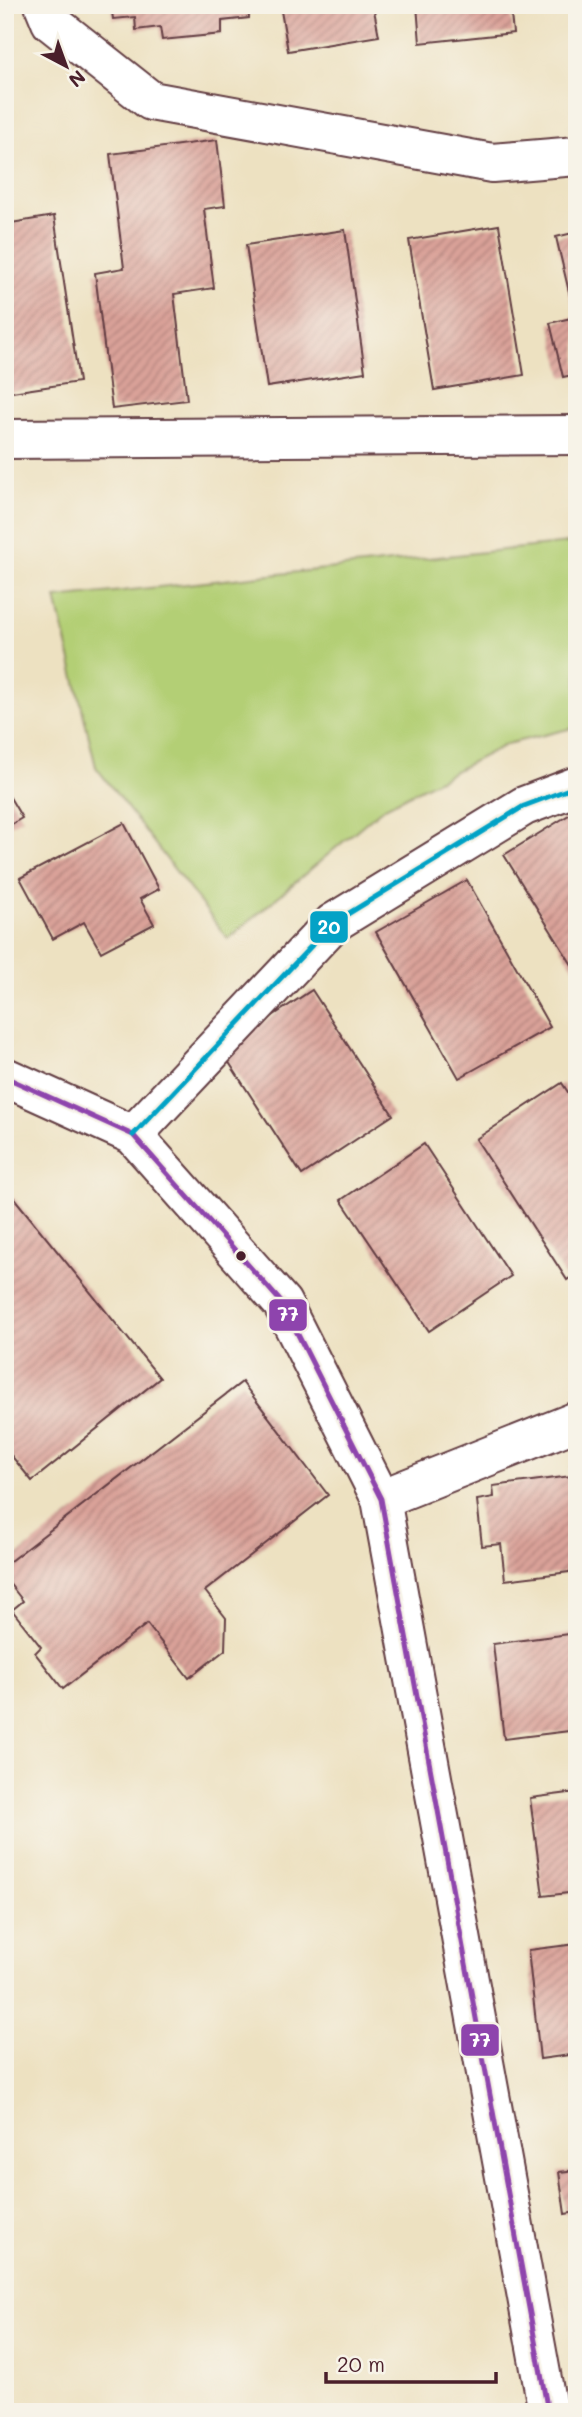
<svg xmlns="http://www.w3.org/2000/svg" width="582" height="2417" font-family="Mali,sans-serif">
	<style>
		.park { fill: #b3cf75; stroke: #7e7750; stroke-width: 2 }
		.building { fill: url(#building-hatch) }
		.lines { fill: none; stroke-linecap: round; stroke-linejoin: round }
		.minor-casing { stroke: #623c42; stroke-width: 42 }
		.minor { stroke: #fff; stroke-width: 38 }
		.bus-1-casing { stroke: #f7f3e8; stroke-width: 10 }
		.bus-2-casing { stroke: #f7f3e8; stroke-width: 10 }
		.bus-1 { stroke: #8e44ad; stroke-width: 5 }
		.bus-2 { stroke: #04a2c6; stroke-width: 5 }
		.bus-dot { fill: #4a1f2b; stroke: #f7f3e8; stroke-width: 2.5 }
		.line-badge { stroke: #f7f3e8; stroke-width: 2.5 }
		.badge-label { font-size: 19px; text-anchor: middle; font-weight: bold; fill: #fff }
	</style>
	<defs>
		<pattern id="building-hatch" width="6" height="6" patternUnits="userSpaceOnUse" patternTransform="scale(1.75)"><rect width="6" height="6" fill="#daa299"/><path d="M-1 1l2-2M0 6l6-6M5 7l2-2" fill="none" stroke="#b3837d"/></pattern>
	</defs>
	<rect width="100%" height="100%" fill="#f7f3e8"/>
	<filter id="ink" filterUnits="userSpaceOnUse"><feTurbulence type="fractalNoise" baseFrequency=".0143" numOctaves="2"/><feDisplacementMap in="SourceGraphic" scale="14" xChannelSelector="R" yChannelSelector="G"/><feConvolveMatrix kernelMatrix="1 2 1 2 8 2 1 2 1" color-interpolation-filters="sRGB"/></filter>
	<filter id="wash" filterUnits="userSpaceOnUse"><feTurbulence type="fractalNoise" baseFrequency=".00686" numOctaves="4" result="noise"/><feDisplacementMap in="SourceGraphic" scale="28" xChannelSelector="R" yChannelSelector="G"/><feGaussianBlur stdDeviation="1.57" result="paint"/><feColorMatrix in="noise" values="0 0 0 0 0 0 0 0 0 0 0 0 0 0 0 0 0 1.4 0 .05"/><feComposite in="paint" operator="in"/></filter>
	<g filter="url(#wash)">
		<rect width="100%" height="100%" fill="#ede1c1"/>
		<!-- park -->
		<path class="park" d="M577 542V727L507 744 383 808 228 939 96 767 56 598Z"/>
		<g id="blocks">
			<!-- building -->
			<path class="building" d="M111 5H248L249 18 222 21V34L162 40 160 27 136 30 135 17 113 19Z
				M280 5H373L379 36 288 51Z
				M417 5H510L513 33 420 43Z
				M217 140 225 206 204 209 214 288 174 294 187 400 112 409 95 273 124 268 110 154Z
				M54 216 79 382 5 393V224Z
				M499 225 524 375 434 390 409 240Z
				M345 230 365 372 267 387 246 245Z
				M577 232V374L563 377 550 323 575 317 556 237Z
				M5 789 22 818 5 828Z
				M577 810V973L504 855Z
				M124 823 159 889 140 899 154 924 101 952 84 922 53 939 20 878Z
				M467 880 550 1027 459 1078 376 932Z
				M312 990 393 1115 302 1175 221 1050Z
				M562 1083 577 1106V1273L567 1280 476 1139Z
				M424 1144 511 1276 429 1331 341 1200Z
				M14 1198 160 1378 32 1481 5 1448V1205Z
				M242 1382 328 1495 205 1591 226 1618 225 1650 189 1678 147 1624 63 1689 35 1653 41 1647 12 1610 23 1601 5 1578V1565Z
				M577 1464V1571L505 1580 501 1544 482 1546 477 1500 494 1497 493 1486 572 1476 570 1465Z
				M577 1633V1730L504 1739 493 1644Z
				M577 1792V1892L543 1896 530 1798Z
				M577 1944V2054L540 2059 528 1950Z
				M577 2170V2212L565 2214 559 2172Z"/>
		</g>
	</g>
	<g filter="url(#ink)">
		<use href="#blocks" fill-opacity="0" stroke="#623c42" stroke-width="2"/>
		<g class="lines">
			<defs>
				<path id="minor" d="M44 5 51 22 151 101 492 163 577 156
					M5 439 577 435
					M5 1077 133 1135 282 1303 381 1499 548 2412
					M133 1135 333 923 524 806 577 786
					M381 1499 577 1421"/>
			</defs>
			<!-- minor casing -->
			<use href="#minor" class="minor-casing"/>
			<!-- minor -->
			<use href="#minor" class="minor"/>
			<defs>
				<path id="bus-1" d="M5 1077 133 1135 282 1303 381 1499 548 2412"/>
				<path id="bus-2" d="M133 1135 333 923 524 806 577 786"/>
			</defs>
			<!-- bus-1 casing -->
			<use href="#bus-1" class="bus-1-casing"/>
			<!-- bus-2 casing -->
			<use href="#bus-2" class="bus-2-casing"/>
			<!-- bus-1 -->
			<use href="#bus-1" class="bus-1"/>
			<!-- bus-2 -->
			<use href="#bus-2" class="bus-2"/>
		</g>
	</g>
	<!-- markers -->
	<circle class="bus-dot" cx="241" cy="1256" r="6"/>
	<g class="line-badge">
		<rect x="309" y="910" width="40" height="34" rx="7" fill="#04a2c6"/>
		<rect x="268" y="1298" width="40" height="34" rx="7" fill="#8e44ad"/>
		<rect x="460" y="2023" width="40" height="34" rx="7" fill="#8e44ad"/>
	</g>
	<g class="badge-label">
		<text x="329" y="934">20</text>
		<text x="288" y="1321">77</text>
		<text x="480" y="2047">77</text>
	</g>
	<!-- margin -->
	<rect width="582" height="2417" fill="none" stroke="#f7f3e8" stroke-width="28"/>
	<!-- north arrow -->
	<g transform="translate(66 66) rotate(139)" stroke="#f7f3e8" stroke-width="5" paint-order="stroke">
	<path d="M0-5L12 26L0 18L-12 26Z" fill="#4a1f2b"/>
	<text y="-10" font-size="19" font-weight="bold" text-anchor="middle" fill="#4a1f2b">N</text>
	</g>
	<!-- scale -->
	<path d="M326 2372v10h170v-10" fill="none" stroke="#4a1f2b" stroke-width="3.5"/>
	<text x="337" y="2372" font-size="21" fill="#4a1f2b" stroke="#f7f3e8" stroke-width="5" paint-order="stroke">20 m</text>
</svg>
